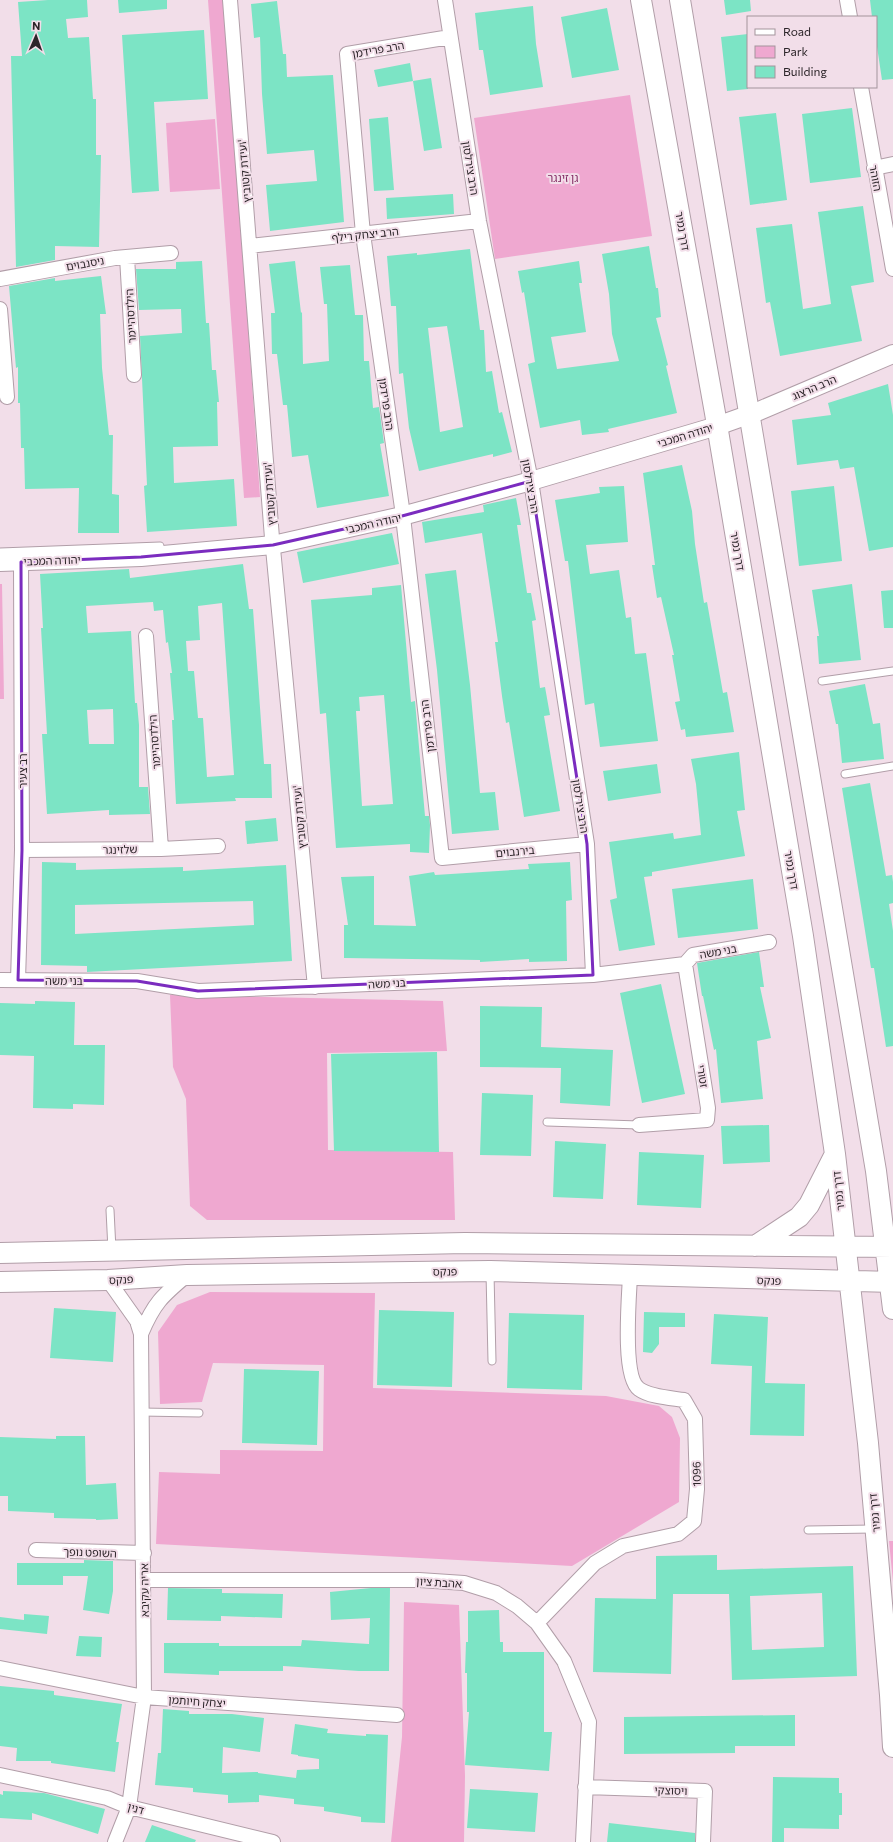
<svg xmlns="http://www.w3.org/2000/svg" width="893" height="1842" font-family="Commissioner,'Noto Sans Hebrew',sans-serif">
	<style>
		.green { fill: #efa8d0 }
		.building { fill: #7ce4c5; fill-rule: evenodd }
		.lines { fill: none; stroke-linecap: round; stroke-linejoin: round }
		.service-casing { stroke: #b19ea8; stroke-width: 9 }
		.minor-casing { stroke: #b19ea8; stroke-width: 16 }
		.tertiary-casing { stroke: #b19ea8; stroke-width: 20 }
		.secondary-casing { stroke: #b19ea8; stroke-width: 22 }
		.service { stroke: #fff; stroke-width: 7 }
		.minor { stroke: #fff; stroke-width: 14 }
		.tertiary { stroke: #fff; stroke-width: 18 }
		.secondary { stroke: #fff; stroke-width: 20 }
		.marked { fill: none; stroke: #7b2cbf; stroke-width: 3; stroke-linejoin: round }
		.labels { text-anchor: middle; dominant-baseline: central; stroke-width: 4; stroke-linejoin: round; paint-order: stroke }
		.street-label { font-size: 11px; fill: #2c2529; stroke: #f2dee9 }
		.park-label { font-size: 11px; fill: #812861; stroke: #f2dee9 }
	</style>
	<rect width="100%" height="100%" fill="#f2dee9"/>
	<!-- green -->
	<path class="green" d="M208 0H225L260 497 244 498Z
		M630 95 652 236 495 259 474 118Z
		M215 119 220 189 170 192 166 123Z
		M0 584H2L4 699H0Z
		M170 995 443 1001 447 1051 327 1053 328 1150 453 1152 455 1220H207L190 1206 186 1099 173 1067Z
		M210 1292 375 1293 373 1388 606 1396 659 1406 672 1417 680 1438 679 1502 572 1566 156 1544 159 1472 220 1474V1450L323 1451 324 1365 213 1363 202 1402 160 1404 158 1332 177 1305Z
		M889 1541H893V1582Z
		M404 1602 459 1605 465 1776 464 1842H391L402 1737Z"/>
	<!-- building -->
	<path class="building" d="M48 0H87L88 17 66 19 68 38 89 37 93 99H96V155H101L99 247 55 246V260L16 267 11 56H22L18 2Z
		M118 0H167V9L119 13Z
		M724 0H750L751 11 726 15Z
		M870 0H893V79L882 80 876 40V17H872Z
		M277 1 283 54H286L287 77 333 75 344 222 270 231 266 185 317 181 314 150 267 154 262 94 260 37 254 38 251 4Z
		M533 6 536 44 543 87 490 95 483 50H479L475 13Z
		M607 8 619 70 572 78 561 17Z
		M204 30 208 99 154 102 159 191 132 193 122 35Z
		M748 34V89L727 91 721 37Z
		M410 63 413 81 378 87 374 70Z
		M431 78 442 148 424 151 413 81Z
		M852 108 861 177 810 183 802 114Z
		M776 113 787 200 750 205 739 117Z
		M388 117 394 190 374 191 369 119Z
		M453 194 454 214 387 219 386 198Z
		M863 206 874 282 851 286 862 341 780 356 770 302 766 303 756 228 792 224 803 309 831 304 818 212Z
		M649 246 656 288H658L661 317 656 318 668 365 666 366 677 413 608 429 609 432 582 435 580 420 540 428 528 364 535 362 524 292 522 293 518 271 579 261 582 283H579L586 332 551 337 557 369 619 361 612 334 609 294 602 254Z
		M470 249 480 330H484L486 372 492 371 499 413 502 412 512 452 493 457V454L419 471 409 428 403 373 399 374 396 306H391L387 256 417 253V255ZM447 326 463 427 440 432 428 328Z
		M202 261 206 323H209L212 370H216L219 402H217L218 446 173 447 174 483 234 479 237 526 147 532 144 486 147 485 140 336 182 333 181 309 139 310 136 269H176V262Z
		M295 261 301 313 302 312 303 364 329 361 327 304H324L320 267 350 265 355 315H363L364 361H369L373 408 379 407 384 443 380 444 389 496 317 508 308 455 292 457 287 405H283L277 354H272L271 313H275L269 264Z
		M101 276 106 314H100L102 368 109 435H113L112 494 119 495V533H78L79 488 25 489 24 448H21L20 403H18V367L16 368 9 286 55 278V281Z
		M888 384 893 415V547L869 551 854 467 840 469 838 460 797 465 792 420 831 415 828 403Z
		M682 465 692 511 695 544 704 603 707 602 723 693 727 692 734 732 686 737 685 729 681 730 675 702 680 701 672 655H674L661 597 657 598 652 565H655L643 473Z
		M624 486 628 542 586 545 590 574 619 570 626 618 631 617 635 654 646 653 658 741 600 747 594 703 585 705 568 561H565L555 500 600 493 599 487Z
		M834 486 842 561 799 566 791 491Z
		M516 498 521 525H517L527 593H531L536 620 532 621 540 688 545 687 550 715 544 716 560 811 524 817 509 722 506 723 502 696 495 642H498L482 533 425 543 422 522 484 512 483 505Z
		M392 533 399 564 303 583 297 552Z
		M243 564 249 609H253L264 764H271L272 798H235L236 801 176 804 172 720H174L170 673H172L168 642 166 643 163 610 154 611 153 602 86 606 88 633 131 631 135 703H137L139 725V787H148L150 814 109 815V810L47 814 42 734H47L41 628H43L40 574 129 569 130 578ZM222 603 234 775 207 777 203 718H198L194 671H188L186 641 200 640 198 606ZM113 709 114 744H89L87 710Z
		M456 570 470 685 480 793 495 792 499 830 452 834 437 670 425 574Z
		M852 584 861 660 819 664 817 636H819L812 590Z
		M401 585 411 702 415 701 425 816H429L430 825 429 853 410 852V844L336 848 326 713 320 714 311 600 372 595V588ZM384 695 393 804 362 806 356 711H360L359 697Z
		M893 590V628H884L881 591Z
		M865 684 873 724 880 723 884 759 842 763 838 724H836L829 691Z
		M739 752 745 810 737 811 745 856 652 872V876L644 877 655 945 619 951 610 900 617 898 609 842 673 833 674 839 701 835 696 784 691 759Z
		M657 764 661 793 608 801 603 771Z
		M870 783 886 876 892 875 893 882V903L889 904 893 931V1046L886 1047 874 968H871L842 788Z
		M276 818 278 841 247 844 245 821Z
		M42 862 76 863V870L183 867V871L286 865 292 961 87 972V966L41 965ZM253 901 254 925 75 934V905Z
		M570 862 572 900 566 901 567 961 529 962V959L480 962V960L344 958V925H348L341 877 374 876V925L416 926 409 876 434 872 435 875 529 869 528 864Z
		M753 879 758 929 678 938 672 889Z
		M759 952 764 987H760L771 1038 757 1041 763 1099 721 1103 716 1049 714 1050 703 996H702L697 963Z
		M661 984 685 1094 642 1103 620 993Z
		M35 1001 75 1002 74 1045H105L104 1105 73 1104V1109L33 1108 34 1056 0 1055V1003L35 1004Z
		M480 1006 542 1007 541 1047 613 1050 610 1106 560 1103 561 1068 480 1067Z
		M437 1052 439 1152 334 1151 331 1054Z
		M482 1093 533 1095 531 1156 480 1155Z
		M769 1125 770 1162 723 1164 721 1126Z
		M555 1141 606 1144 603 1199 553 1197Z
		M639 1152 704 1155 701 1208 637 1205Z
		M54 1308 116 1312 113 1362 50 1358Z
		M379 1310 454 1312 452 1387 377 1385Z
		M644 1312 685 1313V1327H659V1344L652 1353 643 1352Z
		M509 1313 584 1315 582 1390 507 1388Z
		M714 1314 768 1317 765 1383 805 1384 804 1436 750 1435 752 1366 711 1364Z
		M244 1369 319 1371 317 1445 242 1443Z
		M56 1436H85L86 1485 116 1483 118 1519 96 1520V1519L54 1518V1513L8 1511V1496H0V1437L56 1439Z
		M717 1555V1570L853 1566 857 1676 732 1680 729 1594H673L671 1674 593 1672 595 1598 656 1599V1556ZM822 1593 824 1647 752 1650 750 1596Z
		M84 1560 113 1561V1591L109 1614 83 1610 88 1576H63V1585H17V1563H84Z
		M168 1588 222 1589V1593L283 1594 282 1618 221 1616V1621L167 1620Z
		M371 1588H390L389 1671H359L283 1666V1671H219V1675L164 1673V1643H219V1646H301L302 1640 369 1644 370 1618 331 1620 330 1592Z
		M499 1610 500 1642H503V1652H544V1732H552L549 1771 465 1765 469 1712H467V1673H465L466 1642H468V1611Z
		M24 1614 49 1616 47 1634 0 1629V1617L24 1620Z
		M79 1636 102 1637 101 1657 76 1656Z
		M0 1686 54 1691V1695L122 1704 116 1742H119L115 1772 51 1763V1761H16L17 1748 0 1746Z
		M163 1709 189 1711V1714H232L264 1718 260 1752 223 1747 222 1773 258 1772V1773L296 1778 297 1770 319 1769V1759L298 1756V1755L291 1754 295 1724 328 1729 327 1733 366 1736V1734L388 1735 385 1823 361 1822V1817L324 1811V1807L294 1804V1799L259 1795V1802L228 1803V1795L193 1792V1788L155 1785 158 1753H161Z
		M795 1715V1746H735V1753L624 1754V1717Z
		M773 1777 839 1778V1793H842V1815H839V1829L784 1828V1842H772Z
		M470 1789 538 1793 535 1832 467 1828Z
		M3 1791 44 1793 105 1809 98 1834 32 1813V1820L0 1818V1794L3 1795Z
		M609 1823 695 1833V1842H607Z
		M152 1825 196 1840 195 1842H145Z"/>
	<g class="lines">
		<defs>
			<path id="service" d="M0 552 160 546
				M822 681 893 671
				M845 774 893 766
				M547 1122 639 1125
				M110 1210 112 1250
				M490 1273 492 1361
				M141 1412 199 1413
				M808 1530 873 1529"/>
			<path id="minor" d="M230 0 272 538 315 987
				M445 0 479 221 531 481 587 844 593 975
				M847 0 850 17
				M450 37 347 54 363 234 402 508 442 858 587 844
				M861 87 893 269
				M874 168 893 164
				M250 246 479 221
				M127 257 134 375
				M0 279 115 258 171 253
				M0 309 7 397
				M146 636 161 849
				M22 850 161 849 218 846
				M0 980 137 981 198 991 593 975 685 964 693 955 769 942
				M18 980 22 850 21 562
				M639 1125 707 1120 708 1108 685 964
				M108 1280 137 1321 141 1334 144 1697 129 1807 115 1842
				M141 1334C154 1303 162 1296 187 1275
				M36 1550 144 1553
				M144 1580H419L464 1583 496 1593 517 1606 537 1623 564 1661 589 1722 583 1842
				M537 1623 595 1563 623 1546 678 1534 694 1521 697 1489 695 1419 684 1400C671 1398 650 1397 639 1389 622 1377 629 1298 630 1276
				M0 1668 144 1697 397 1715
				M0 1775 107 1798 129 1807 273 1842
				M585 1787 705 1791 703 1842"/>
			<path id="tertiary" d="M0 562 141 557 273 545 402 516 531 481 717 426 759 411 893 354"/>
			<path id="secondary" d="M641 0 715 413 803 936 835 1154 868 1443 890 1695 893 1747
				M680 0 876 1171 893 1309
				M755 1246 799 1217 809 1205 835 1154
				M0 1253 465 1243 893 1247
				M0 1282 108 1280 187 1275 490 1271 893 1282"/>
		</defs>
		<!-- service casing -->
		<use href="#service" class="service-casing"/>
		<!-- minor casing -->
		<use href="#minor" class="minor-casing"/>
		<!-- tertiary casing -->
		<use href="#tertiary" class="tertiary-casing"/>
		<!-- secondary casing -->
		<use href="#secondary" class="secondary-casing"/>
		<!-- service -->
		<use href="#service" class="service"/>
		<!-- minor -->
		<use href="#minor" class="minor"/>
		<!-- tertiary -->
		<use href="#tertiary" class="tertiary"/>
		<!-- secondary -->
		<use href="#secondary" class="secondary"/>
	</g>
	<!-- marked area -->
	<path class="marked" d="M531 481 587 844 593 975 198 991 137 981 18 980 22 850 21 562 141 557 273 545 402 516Z"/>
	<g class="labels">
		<!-- street labels -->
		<g class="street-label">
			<text transform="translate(378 49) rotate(-10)">הרב פרידמן</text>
			<text transform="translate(471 168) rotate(81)">הרב צירלסון</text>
			<text transform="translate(244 171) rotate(-95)">ועידת קטוביץ'</text>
			<text transform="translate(876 178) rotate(80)">הזוהר</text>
			<text transform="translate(683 231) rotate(80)">דרך נמיר</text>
			<text transform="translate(365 234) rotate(-6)">הרב יצחק רילף</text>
			<text transform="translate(85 263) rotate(-10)">ניסנבוים</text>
			<text transform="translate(130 316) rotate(-93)">הילדסהיימר</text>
			<text transform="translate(814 387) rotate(-23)">הרב הרצוג</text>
			<text transform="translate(387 404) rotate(82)">הרב פרידמן</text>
			<text transform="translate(685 435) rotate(-17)">יהודה המכבי</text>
			<text transform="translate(531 486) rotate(80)">הרב צירלסון</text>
			<text transform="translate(269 494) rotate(-94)">ועידת קטוביץ'</text>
			<text transform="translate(373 523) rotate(-13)">יהודה המכבי</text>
			<text transform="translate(738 551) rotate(80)">דרך נמיר</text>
			<text transform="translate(52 560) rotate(-2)">יהודה המכבי</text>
			<text transform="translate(427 726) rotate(-97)">הרב פרידמן</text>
			<text transform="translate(154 742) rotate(-94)">הילדסהיימר</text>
			<text transform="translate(22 771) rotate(-90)">רב צעיר</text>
			<text transform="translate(581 806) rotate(81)">הרב צירלסון</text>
			<text transform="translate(299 817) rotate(-95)">ועידת קטוביץ'</text>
			<text transform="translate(120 849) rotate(-1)">שלזינגר</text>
			<text transform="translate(515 851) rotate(-5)">בירנבוים</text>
			<text transform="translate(792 870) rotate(80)">דרך נמיר</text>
			<text transform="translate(718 951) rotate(-10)">בני משה</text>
			<text x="64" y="980">בני משה</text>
			<text transform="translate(387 983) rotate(-3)">בני משה</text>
			<text transform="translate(703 1076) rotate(81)">זטורי</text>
			<text transform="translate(838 1191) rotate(-96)">דרך נמיר</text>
			<text transform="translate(445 1271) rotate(-1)">פנקס</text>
			<text transform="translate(121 1279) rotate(-3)">פנקס</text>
			<text transform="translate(769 1280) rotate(2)">פנקס</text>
			<text transform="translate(696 1474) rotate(-91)">1096</text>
			<text transform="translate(874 1513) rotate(-95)">דרך נמיר</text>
			<text transform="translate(90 1552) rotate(2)">השופט נופך</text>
			<text transform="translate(439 1582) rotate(4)">אהבת ציון</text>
			<text transform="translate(144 1590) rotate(-91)">אריה עקיבא</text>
			<text transform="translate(197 1701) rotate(4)">יצחק חיותמן</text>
			<text transform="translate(671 1790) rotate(2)">ויסוצקי</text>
			<text transform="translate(136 1808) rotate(16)">דנין</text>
		</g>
		<!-- park labels -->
		<g class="park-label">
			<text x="563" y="177">גן זינגר</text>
		</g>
	</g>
	<!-- legend -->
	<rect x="747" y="16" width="130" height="72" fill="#f2dee9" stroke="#a3949c"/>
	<rect x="755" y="29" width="20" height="6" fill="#ffffff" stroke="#a3949c"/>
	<text x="783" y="36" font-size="12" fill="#2c2529">Road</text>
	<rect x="755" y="46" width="20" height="12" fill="#efa8d0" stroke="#a3949c"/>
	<text x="783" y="56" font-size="12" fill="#2c2529">Park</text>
	<rect x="755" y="66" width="20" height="12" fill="#7ce4c5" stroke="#a3949c"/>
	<text x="783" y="76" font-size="12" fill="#2c2529">Building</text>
	<!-- north arrow -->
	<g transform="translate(36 36) rotate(2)" stroke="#f2dee9" stroke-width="3" paint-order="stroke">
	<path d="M0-3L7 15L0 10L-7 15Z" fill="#2c2529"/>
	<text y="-6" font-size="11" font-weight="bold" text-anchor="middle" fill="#2c2529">N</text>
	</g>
</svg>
